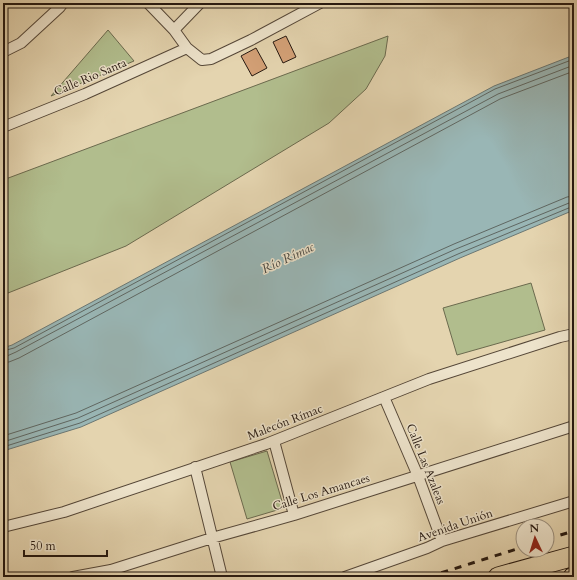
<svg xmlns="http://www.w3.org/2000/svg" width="577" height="580" font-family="Cardo,serif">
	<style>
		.green { fill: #b1bd8d; stroke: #6b6a4e }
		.water { fill: #99b6b5; stroke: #6b7773 }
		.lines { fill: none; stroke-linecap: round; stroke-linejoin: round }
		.shore { stroke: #5f6762; stroke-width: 1 }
		.building { fill: #d3a076; stroke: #251810 }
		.street-casing { stroke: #554738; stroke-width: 12 }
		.highway-casing { stroke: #251810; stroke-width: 21 }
		.street { stroke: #ede3cb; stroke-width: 10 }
		.highway { stroke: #e4d4af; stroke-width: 19 }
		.rail { stroke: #251810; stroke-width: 3; stroke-dasharray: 7 7; stroke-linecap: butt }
		.labels { text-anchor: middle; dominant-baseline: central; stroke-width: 3; stroke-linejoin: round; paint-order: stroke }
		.street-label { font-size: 12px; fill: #251810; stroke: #ede3cb }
		.water-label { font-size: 13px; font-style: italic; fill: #484742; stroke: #ede3cb }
	</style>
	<rect width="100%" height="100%" fill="#e4d4af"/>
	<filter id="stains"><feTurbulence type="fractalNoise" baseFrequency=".005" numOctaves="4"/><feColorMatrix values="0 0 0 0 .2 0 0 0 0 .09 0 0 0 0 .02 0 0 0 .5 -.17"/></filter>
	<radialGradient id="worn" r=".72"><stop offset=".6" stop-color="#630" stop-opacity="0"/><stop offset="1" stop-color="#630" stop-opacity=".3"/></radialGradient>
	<!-- green -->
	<path class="green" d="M108 30 134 61 51 96Z
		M388 36 385 56 366 89 329 123 126 246 3 295V180Z
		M531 283 545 330 457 355 443 308Z
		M267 451 284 508 247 519 230 462Z"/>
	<!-- water -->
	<path class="water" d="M574 55V210L460 258 81 427 3 451V348L12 345 494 86Z"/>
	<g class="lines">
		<!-- shore -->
		<path class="shore" d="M3 351 14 348 495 89 574 59
			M3 356H7L16 352 498 94 574 65
			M3 362H9L19 358 500 99 574 71
			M3 436 76 413 454 244 567 197 574 196
			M3 442 78 418 456 249 569 203 574 202
			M3 447 80 423 458 254 571 207H574"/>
	</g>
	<!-- building -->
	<path class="building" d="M286 36 296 57 283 63 273 42Z
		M256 48 267 68 252 76 241 56Z"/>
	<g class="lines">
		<defs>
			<path id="street" d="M148 3 174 30 187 48 202 60 211 59 251 40 320 3
				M174 30 200 3
				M3 52 21 43 60 7 63 3
				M3 127 85 94 187 48
				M384 397 418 476 442 541
				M274 441 294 515
				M195 467 222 577
				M3 527 64 512 266 444 429 379 560 337 574 334
				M73 577 111 570 212 538 294 515 574 426
				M345 577 427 548 442 541 574 501"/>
			<path id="highway" d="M498 577 574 556
				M573 577H574"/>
		</defs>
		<!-- street casing -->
		<use href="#street" class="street-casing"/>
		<!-- highway casing -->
		<use href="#highway" class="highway-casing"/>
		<!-- street -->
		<use href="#street" class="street"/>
		<!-- highway -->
		<use href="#highway" class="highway"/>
		<!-- rail -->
		<path class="rail" d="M547 539 574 531
			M428 577 523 547"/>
	</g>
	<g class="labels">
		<!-- street labels -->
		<g class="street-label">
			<text transform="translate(90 77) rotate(-23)">Calle Rio Santa</text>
			<text transform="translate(285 422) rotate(-21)">Malecón Rímac</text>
			<text transform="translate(426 464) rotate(68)">Calle Las Azaleas</text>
			<text transform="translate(321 492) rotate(-17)">Calle Los Amancaes</text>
			<text transform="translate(455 525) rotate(-19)">Avenida Unión</text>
		</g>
		<!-- water labels -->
		<g class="water-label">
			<text transform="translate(288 258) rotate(-25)">Río Rímac</text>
		</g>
	</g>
	<!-- margin -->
	<rect width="577" height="580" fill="none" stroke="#e4d4af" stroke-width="16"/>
	<rect x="4" y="4" width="569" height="572" fill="none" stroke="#251810" stroke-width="2"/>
	<rect x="8" y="8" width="561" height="564" fill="none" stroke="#251810"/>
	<!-- north arrow -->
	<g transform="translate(535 538) rotate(356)"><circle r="19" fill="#ede3cb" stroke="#9d9280"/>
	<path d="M0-3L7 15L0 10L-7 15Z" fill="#8f2418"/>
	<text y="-6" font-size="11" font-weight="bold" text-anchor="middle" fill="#251810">N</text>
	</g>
	<!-- scale -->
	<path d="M24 550v6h83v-6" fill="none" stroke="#251810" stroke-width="2"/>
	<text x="30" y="550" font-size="12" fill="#251810" stroke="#ede3cb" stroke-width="3" paint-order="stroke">50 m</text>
	<rect width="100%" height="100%" filter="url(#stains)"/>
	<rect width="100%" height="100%" fill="url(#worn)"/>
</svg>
